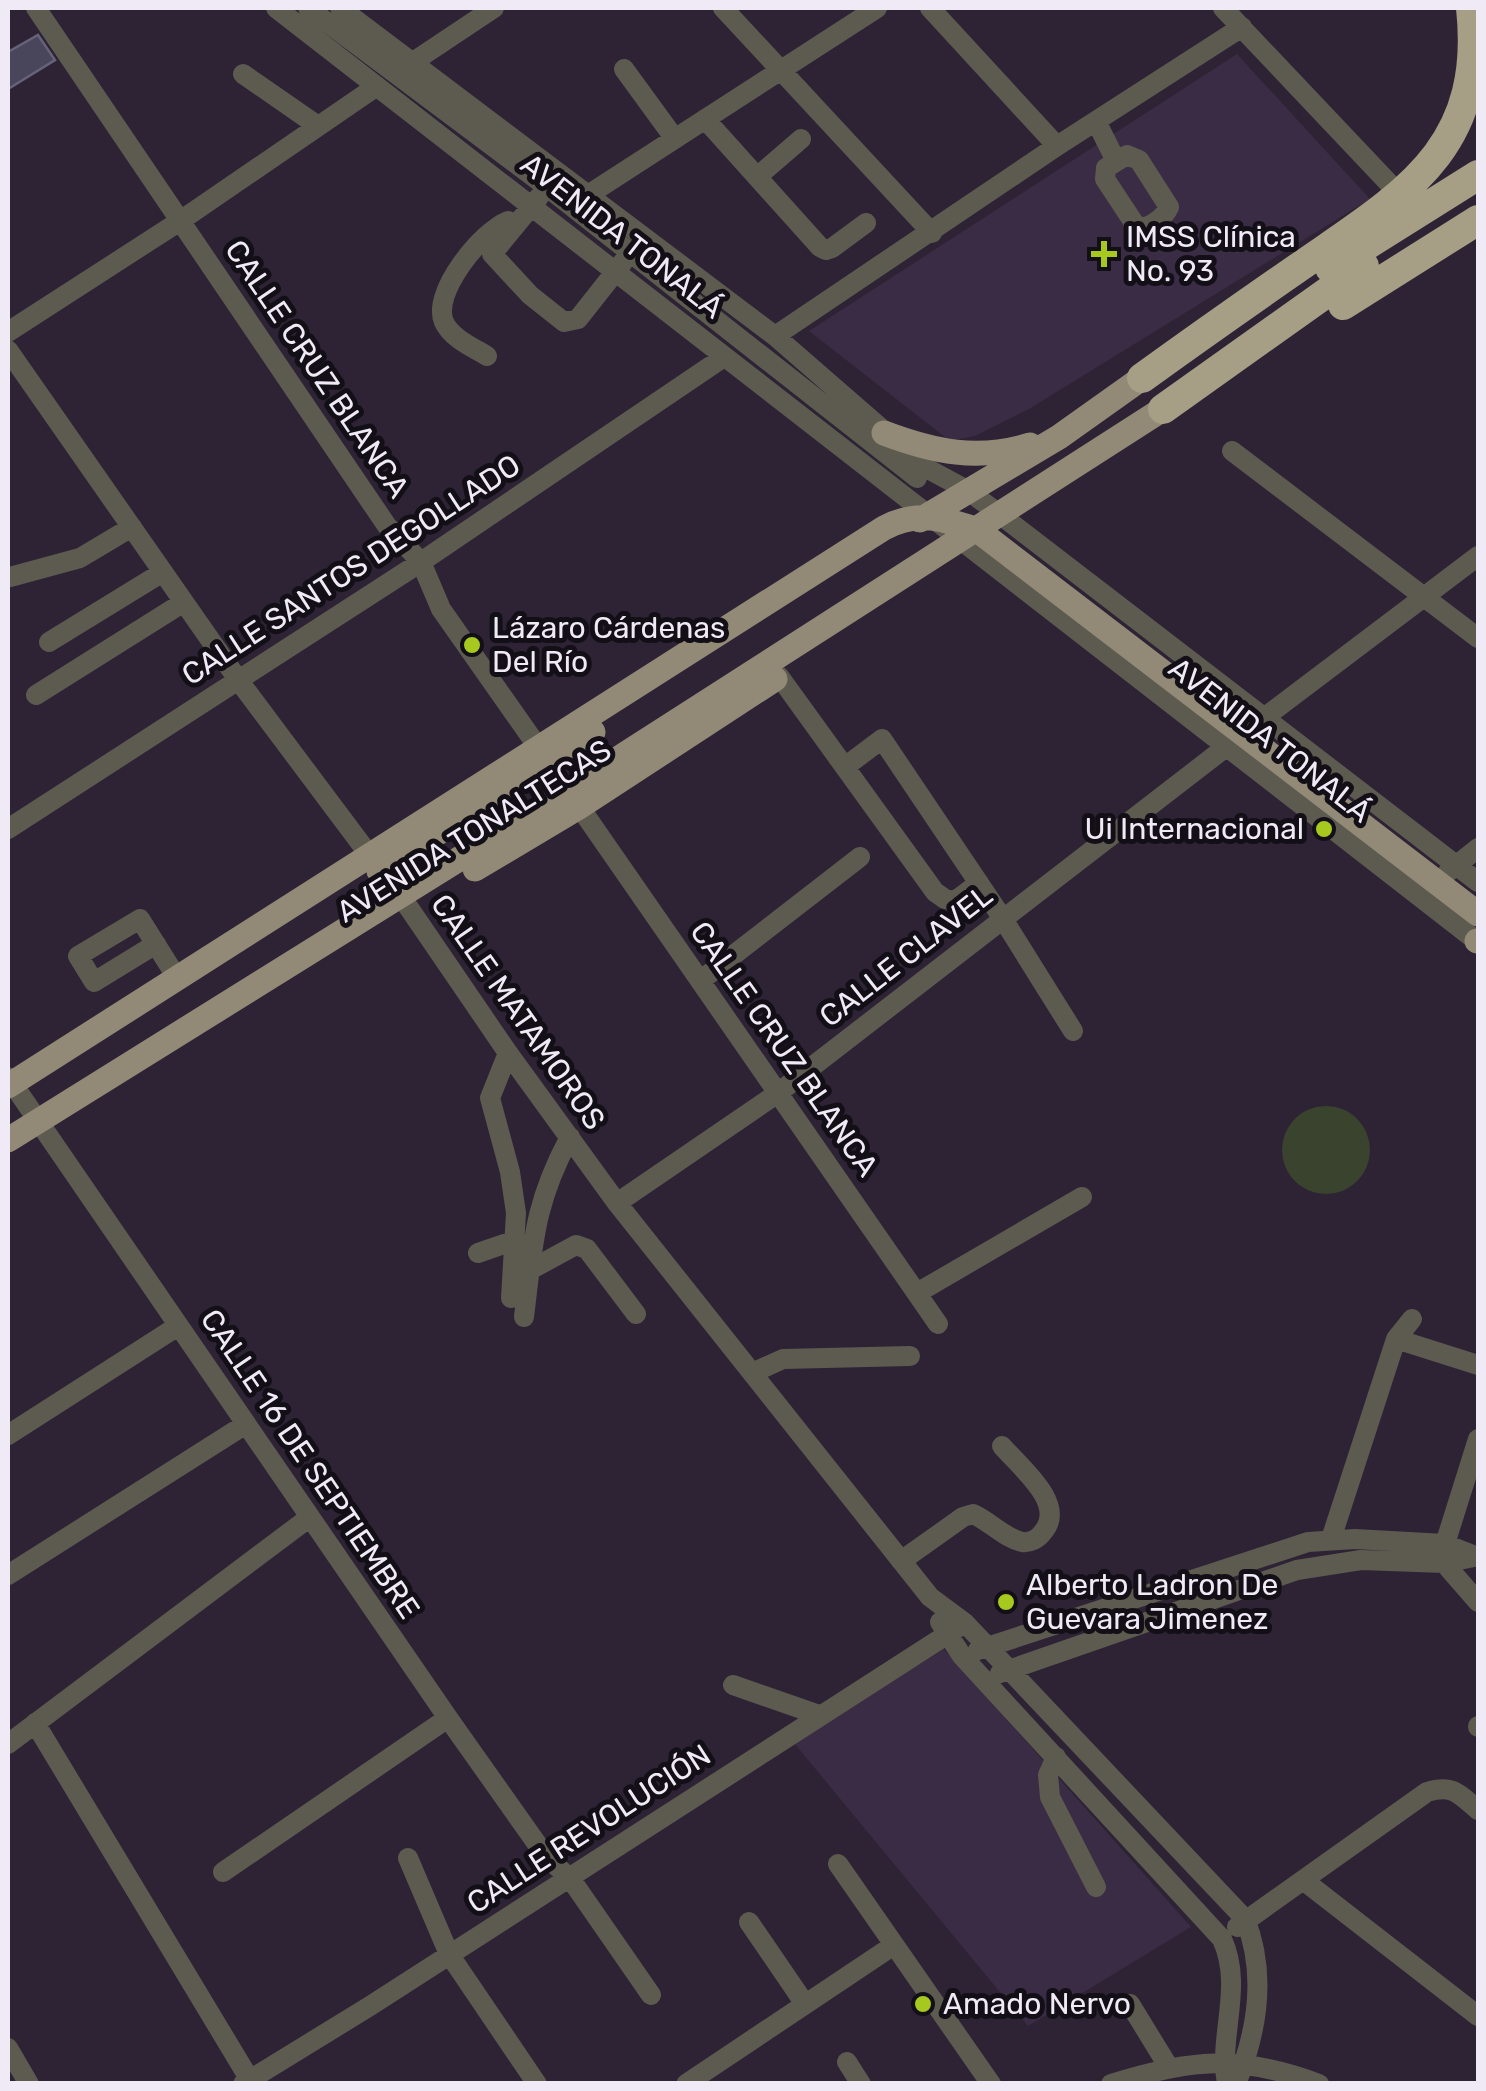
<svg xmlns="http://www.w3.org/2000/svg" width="1486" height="2091" font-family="Rubik,sans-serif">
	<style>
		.built { fill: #392c44 }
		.green { fill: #39432d }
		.building { fill: #49455b; stroke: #666279; stroke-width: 2.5 }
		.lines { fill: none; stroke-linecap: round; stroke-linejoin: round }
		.minor { stroke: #5d5a50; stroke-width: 20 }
		.major { stroke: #928a76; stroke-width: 25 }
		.highway { stroke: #a69e85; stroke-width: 30 }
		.poi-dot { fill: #a7c81e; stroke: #130f17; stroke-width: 4 }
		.labels { text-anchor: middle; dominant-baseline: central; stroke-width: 10; stroke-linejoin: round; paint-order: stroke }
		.street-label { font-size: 30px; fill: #f0eaf7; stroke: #130f17 }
		.poi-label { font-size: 30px; fill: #f0eaf7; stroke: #130f17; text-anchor: start }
	</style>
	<rect width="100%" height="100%" fill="#2d2335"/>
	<!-- built -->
	<path class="built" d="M1237 54 1370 199 1029 409 975 436 950 441 809 331Z
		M944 1649 1191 1927 1028 2026 794 1743Z"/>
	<!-- green -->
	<path class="green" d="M1282 1150a44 44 0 1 1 88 0a44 44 0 1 1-88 0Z"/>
	<!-- building -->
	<path class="building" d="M38 35 55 60 8 89V52Z"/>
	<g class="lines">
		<!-- minor -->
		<path class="minor" d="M36 8 387 526 421 562 441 609 547 760
			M276 8 1478 942
			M308 8 547 187 917 478
			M340 8 775 336 928 469 967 490 998 513 1478 882
			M723 8 932 233
			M930 8 1057 146
			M1223 8 1401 196
			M413 62 494 8
			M624 69 675 139
			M243 74 318 126
			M705 119 820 247 826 250 832 248 866 223
			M1096 121 1116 161
			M1127 155 1139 160 1169 207C1164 218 1151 227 1140 228L1134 223 1105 179 1106 168Z
			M757 177 801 139
			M588 195 877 8
			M539 197 492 254 530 295 564 322 578 319 623 262
			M8 332 180 221 377 86
			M775 336 1057 146 1242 27
			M8 350 239 681 409 908 508 1053 617 1203 930 1597 965 1623 1245 1919C1267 1974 1258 2030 1236 2084
			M487 356C474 348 451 338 444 322 431 293 482 231 508 221
			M1232 451 1478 638
			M10 577 80 558 132 527
			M49 642 163 572
			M779 676 935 892 945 899 955 901 979 883
			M36 695 184 602
			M1265 717 1478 556
			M846 766 882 739 1003 919 1073 1031
			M572 796 938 1324
			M8 829 421 562 724 357
			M1448 872 1478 848
			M156 944 94 982 78 956 140 919 177 978
			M700 981 860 857
			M508 1053 490 1098 510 1172 516 1213 511 1298
			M8 1077 448 1718 547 1858 570 1878 651 1995
			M617 1203 778 1093 1226 747
			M478 1253 513 1241
			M530 1270 576 1245 587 1249 636 1314
			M917 1293 1082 1197
			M524 1317C533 1244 534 1203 570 1137
			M1396 1339 1478 1365
			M752 1373 783 1359 910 1356
			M8 1435 178 1326
			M1478 1439 1445 1544 1444 1563 1478 1602
			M1331 1539 1396 1339 1412 1319
			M901 1561 963 1517 973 1514C989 1521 1006 1539 1022 1542 1030 1543 1038 1539 1043 1532 1067 1504 1021 1468 1002 1446
			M8 1575 246 1424
			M940 1622 962 1656 1222 1939C1244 1987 1218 2035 1227 2084
			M978 1650 1308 1542 1355 1539 1445 1544 1478 1557
			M1000 1673 1297 1570 1361 1560 1444 1563 1474 1557
			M733 1685 819 1715
			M35 1723 250 2080
			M1478 1727V1726
			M8 1744 310 1517
			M1056 1757 1048 1775 1050 1797 1096 1887
			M408 1858 449 1954 537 2084
			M838 1864 991 2084
			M223 1872 448 1718
			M1303 1880 1478 2016
			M749 1922 805 2004
			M1237 1927 1427 1792C1453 1784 1459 1794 1478 1810
			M1130 2004 1168 2066
			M8 2048 29 2084
			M847 2062 861 2084
			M243 2084 370 2006 965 1623
			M686 2084 894 1945
			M1111 2084C1190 2059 1239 2054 1319 2084"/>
		<!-- major -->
		<path class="major" d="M884 433C934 452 978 461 1030 445
			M920 520 1059 437 1142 378
			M475 869 579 807 775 679
			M379 871 593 732
			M1477 941H1478
			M8 1086 884 528C917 510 942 519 976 529L1478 914
			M8 1140 549 803 1163 409"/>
		<!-- highway -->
		<path class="highway" d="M1330 268 1478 175
			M1343 305 1478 220
			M1142 378C1196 339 1250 301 1305 263 1406 193 1486 148 1471 8
			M1163 409 1364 266"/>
	</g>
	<!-- markers -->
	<g class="poi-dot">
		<path d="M1099 239h10v10h10v10h-10v10h-10v-10h-10v-10h10z"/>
		<circle cx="472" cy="645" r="10"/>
		<circle cx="1324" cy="829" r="10"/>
		<circle cx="1006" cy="1602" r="10"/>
		<circle cx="923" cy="2004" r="10"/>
	</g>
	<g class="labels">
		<!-- street labels -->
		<g class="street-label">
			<text transform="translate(622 236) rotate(38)">AVENIDA TONALÁ</text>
			<text transform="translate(317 369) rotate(56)">CALLE CRUZ BLANCA</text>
			<text transform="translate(351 570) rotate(-33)">CALLE SANTOS DEGOLLADO</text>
			<text transform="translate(1270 740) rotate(38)">AVENIDA TONALÁ</text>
			<text transform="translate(474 831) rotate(-32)">AVENIDA TONALTECAS</text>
			<text transform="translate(906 956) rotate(-38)">CALLE CLAVEL</text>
			<text transform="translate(518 1012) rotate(55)">CALLE MATAMOROS</text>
			<text transform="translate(784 1049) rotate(55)">CALLE CRUZ BLANCA</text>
			<text transform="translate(310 1464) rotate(56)">CALLE 16 DE SEPTIEMBRE</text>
			<text transform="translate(589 1829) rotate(-33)">CALLE REVOLUCIÓN</text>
		</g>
		<!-- poi labels -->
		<g class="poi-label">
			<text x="1126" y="237">IMSS Clínica<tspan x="1126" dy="34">No. 93</tspan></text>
			<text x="492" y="628">Lázaro Cárdenas<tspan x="492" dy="34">Del Río</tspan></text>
			<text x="1304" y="829" text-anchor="end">Ui Internacional</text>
			<text x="1026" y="1585">Alberto Ladron De<tspan x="1026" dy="34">Guevara Jimenez</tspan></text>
			<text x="943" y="2004">Amado Nervo</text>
		</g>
	</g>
	<!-- border -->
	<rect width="1486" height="2091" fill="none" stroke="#f0eaf7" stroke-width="20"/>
</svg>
